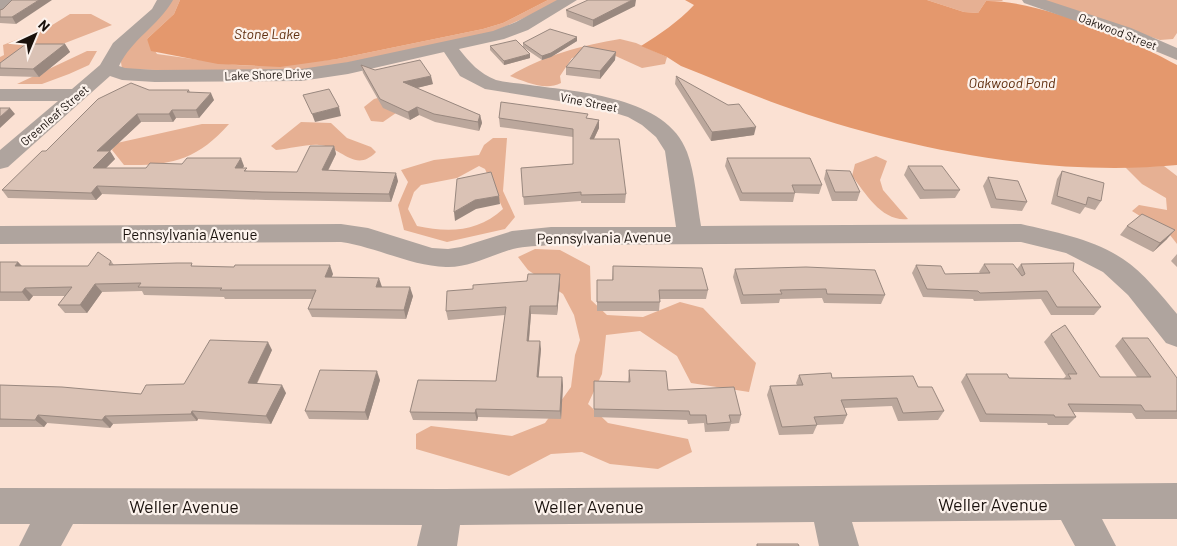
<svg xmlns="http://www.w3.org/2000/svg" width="1177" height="546" font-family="Barlow,sans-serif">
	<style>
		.green { fill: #e6b093; fill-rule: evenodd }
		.water { fill: #e4986d }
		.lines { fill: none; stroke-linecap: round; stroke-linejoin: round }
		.minor { fill: #afa49e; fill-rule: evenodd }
		.wall { fill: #bba79c }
		.shaded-wall { fill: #99887f }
		.building { fill: #dac2b5; stroke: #99887f }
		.labels { text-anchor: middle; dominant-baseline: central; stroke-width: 4.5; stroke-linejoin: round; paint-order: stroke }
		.far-street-label { font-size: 12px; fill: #1a120d; stroke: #fcf2ec }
		.far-water-label { font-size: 14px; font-style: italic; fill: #602f10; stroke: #fcf2ec }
		.street-label { font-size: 15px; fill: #1a120d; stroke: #fcf2ec }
		.near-street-label { font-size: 18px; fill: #1a120d; stroke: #fcf2ec }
	</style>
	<rect width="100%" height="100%" fill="#fbe1d3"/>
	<!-- green -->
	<path class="green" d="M171 0H180L174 14 147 39 157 54 236 65 266 66 337 59 483 29 503 23 548 0H564L482 37 288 74 122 69 120 55Z
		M927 0H1002L1003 1H986L978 13 964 12Z
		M1042 0H1177V33L1173 39 1160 40Z
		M70 14H91L112 25 0 68V57L4 55 3 45 49 27Z
		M620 39 636 43 667 57 665 64 642 68 609 53H591L572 58 560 76 561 83C545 91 526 82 510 76 542 56 583 45 620 39Z
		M87 51H97L89 65 69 74 42 84H17Z
		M393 94 406 106 383 122 371 121 364 107 374 99Z
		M301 122 331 123 347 138 371 147 376 152C355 174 341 146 319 145 306 144 290 149 276 150L271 146Z
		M202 124H229C197 160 171 166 124 165L112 150 117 143Z
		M493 138H507L503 191 515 217 505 229 447 242 404 230 398 205 408 182 401 170 434 160 479 155 484 145ZM479 166 485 169 503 209C478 232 449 233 417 226L408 209 414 192 421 185 457 178Z
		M876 156 887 161 880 180 883 190 908 219C882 222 866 194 852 176L855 164Z
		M1164 166 1177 176V244L1170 235 1132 211 1139 205 1167 210 1166 198 1142 184 1125 167Z
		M535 249 560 250 590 266 591 300 607 315 643 317 680 302 703 308 756 363 749 392 691 383 677 356 640 331 606 335 602 374 588 404 608 423 688 439 692 452 658 469 610 464 582 452 551 454 509 476 416 449V434L431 426 512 436 545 423 571 387 575 355 580 340 574 315 563 294 528 270 518 257Z"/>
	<!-- water -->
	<path class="water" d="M180 0H548L503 23 483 29 337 59 280 67 218 64 151 51 147 39 174 14Z
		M685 0H927L964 12 978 13 986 1C1039 0 1130 39 1177 65V165C1050 178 899 148 780 105 747 93 714 79 681 66L667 57 641 46C660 34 678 22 694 5Z"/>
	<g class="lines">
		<!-- minor -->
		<path class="minor" d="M0 0H18L19 1 6 14 0 16Z
			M157 0H173C158 26 132 39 119 66L125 68 155 70 301 69 348 62 493 31 516 22 557 0H577L528 30 504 39 459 49C470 63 479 73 496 80 507 83 519 83 530 85 579 92 667 97 687 152 695 173 697 204 701 226L1021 224C1055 232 1093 239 1123 259 1144 273 1161 295 1177 314V347L1166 343 1128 295 1103 272 1066 253 1021 242 551 245C539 246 525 246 513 249 491 255 469 268 446 267 411 266 376 247 341 242L0 244V226L341 224 368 228 432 248 448 249 461 247 512 231 551 227H676L665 151 656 137 642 125 628 117 596 107 485 89 460 76 444 52 348 74 301 81 155 82 122 80 110 76 8 167 0 169V150L58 101H0V89H72L100 65 113 43 152 9Z
			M1022 0H1046L1131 28 1177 48V60L1119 36 1024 3Z
			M1177 483V519H1102L1116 546H1075L1061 520 852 522 859 546H819L814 522 460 525 457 546H417L422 525 73 524 61 546H19L30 524H0V488L444 489Z"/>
	</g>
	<!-- wall -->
	<path class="wall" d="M12 0 16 24 0 23V10L3 9Z
		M635 6 593 27 567 17 566 10Z
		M577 41 551 57 542 60 523 47V43Z
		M65 44 70 52 39 77 0 76V63Z
		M490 46 530 58 504 65 490 50Z
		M615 60 600 79 566 75V67Z
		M361 65 375 70 433 84 416 88 480 115 482 123 479 131 435 122 419 115 410 120 383 108 363 73Z
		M676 76 754 135 711 141 675 84Z
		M149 90H189L190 92 214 100 199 118H176L173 122H141L110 151 115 159 106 168H146L244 166 243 168 248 172H297L334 146 336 154 328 171 398 181 391 202 266 200 102 194 96 200 8 198 2 190 46 151Z
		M499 118H588L599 120V128L594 139 626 194 625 203H581V201L524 205 521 168 573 164V137L500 127Z
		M727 158 822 185 819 194 795 193 793 202 740 201 725 166Z
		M908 166 960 190 955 198 920 199 904 175Z
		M826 170 860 192 857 201H832L824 179Z
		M1062 171 1101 201 1095 210 1085 207 1080 214 1051 204 1057 179Z
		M988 177 1027 202 1022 211 991 208 983 186Z
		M1127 226 1167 239 1153 252 1120 235Z
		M1177 254V267L1171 261Z
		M111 261 114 265 194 266 333 274 331 277 382 287 413 296 406 319 312 317 308 309 312 299H225L224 297 144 295 142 291 102 292 87 313H65L58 305 65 296H33L29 301H0V262H18L22 266H88Z
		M984 264 1017 269 1021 264 1073 271 1101 307 1094 315H1051L1041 299 974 301 973 299 923 297 912 273 916 265 945 274 980 273 979 272Z
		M613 266 708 290 706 299H660L659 311H597V280H612Z
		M735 269 885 295 881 304 824 303 822 298 780 299 779 303 741 304 733 277Z
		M560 283 557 315 531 314 529 341 541 349 538 377H562L563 386 561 419 478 417 477 421 413 420 410 412 496 381 505 315 448 320 446 311Z
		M1051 334 1100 377H1137L1115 346 1122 338 1177 378V419H1136L1132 413 1073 412 1076 417 1068 425H1048L1047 423 980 422 961 382 966 374 1009 378 1063 379 1066 376 1044 342Z
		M272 350 257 384 286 393 271 424 198 419 197 421 113 424 110 428 47 423 44 427H0V385L141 394 184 384Z
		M629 370 668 390 741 415 739 423 731 424 729 431 705 432 704 423 688 424 687 420 594 417V381L628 382Z
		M799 375 918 387 944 411 938 420 898 421 892 406 844 408 847 415 843 424 817 425 813 434 779 435 767 395 770 386 797 385 796 383Z
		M380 380 368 420 309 419 305 411Z"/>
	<!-- shaded-wall -->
	<path class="shaded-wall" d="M39 0H52L16 24 12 17Z
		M632 0H636L635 6 593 27V20Z
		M577 37V41L551 57 542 60V56Z
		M65 44 70 52 39 77 33 69Z
		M616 52 615 60 600 79V71Z
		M530 54V58L504 65V61Z
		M431 76 433 84 405 91 403 82Z
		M211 93 214 100 199 118 196 110Z
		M339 107 341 116 315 122 312 114Z
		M417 107 419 115 410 120 408 112Z
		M10 108 15 114 0 128V117Z
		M172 110 176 118 173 122 169 114Z
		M137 114 141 122 110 151 115 159 98 176 93 168 97 151Z
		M480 115 482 123 479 131 478 122Z
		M599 120V128L590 147V139Z
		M756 127 754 135 711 141 712 132Z
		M334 146 336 154 324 178 322 170Z
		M241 158 244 166 238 175 235 168Z
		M396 173 398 181 391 202 389 194Z
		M97 186 102 194 96 200 91 193Z
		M499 196 500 204 476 209 455 221 454 212 475 200Z
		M1175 230 1167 239 1153 252 1160 243Z
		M18 262 26 271 15 266Z
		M330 265 333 274 328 286 325 277Z
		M560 274V283L557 315V306Z
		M379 278 382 287H376Z
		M95 284 102 292 87 313 80 305Z
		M410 287 413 296 406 319 404 310Z
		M25 288 33 296 29 301 22 292Z
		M530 306 531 314 528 349 527 341Z
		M540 341 541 349 538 385 537 377Z
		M268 342 272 350 253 391 248 383Z
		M377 371 380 380 368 420 365 412Z
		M562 377 563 386 561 419 560 411Z
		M282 385 286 393 271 424 266 416Z
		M476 409 478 417 477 421 475 413Z
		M192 411 198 419 197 421 191 414Z
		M38 415 47 423 44 427 35 420Z
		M105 416 113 424 110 428 102 420Z"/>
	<!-- building -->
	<path class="building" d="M12 0H39L12 17H0V10L3 9Z
		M588 0H632L593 20 566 10Z
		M550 29 577 37 551 53 542 56 523 43Z
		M516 40 530 54 504 61 490 46Z
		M26 44H65L33 69 0 68V63Z
		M584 46 616 52 600 71 566 67Z
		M420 60 431 76 403 82 480 115 478 122 434 114 417 107 408 112 380 99 361 65 375 70Z
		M676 76 728 105 739 104 756 127 712 132Z
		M131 83 149 90H189L187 92 211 93 196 110H172L169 114H137L97 151H110L93 168H146L150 163 182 164 187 158H241L235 168H247L244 171 297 172 310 146H334L322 170 396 173 389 194 262 192 97 186 91 193 2 190 42 151H46L98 99Z
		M329 89 339 107 312 114 303 95Z
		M501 102 588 114 586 118 599 120 590 139H619L626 194 581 195V192L523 197 521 168 573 164V129L499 118Z
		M0 108H10L0 117Z
		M727 158H810L822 185H792L795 193H742Z
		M908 166H942L960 190H924Z
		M826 170 850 171 860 192H835Z
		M1062 171 1104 183 1101 201 1088 197 1086 205 1057 196Z
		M491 172 499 196 475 200 454 212 457 179Z
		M988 177 1018 181 1027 202 996 199Z
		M1142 214 1175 230 1160 243 1127 226Z
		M98 252 111 261 109 265 177 263H192L191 266 234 267 235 265H330L325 277 379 278 376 287H410L404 310 308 309 316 290H220L222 288 138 287 141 283 95 284 80 305H58L72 287 25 288 22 292H0V262H18L15 266H88Z
		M1074 263 1073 271 1101 307H1057L1047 291 980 293 978 291 927 289 916 265 941 266 945 274 990 273 984 264H1013L1022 276 1025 274 1021 264Z
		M613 266 702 268 708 290H659L660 302H597V280H613Z
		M806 267 875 270 885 295 827 294 826 289 780 290 782 294 743 295 735 269Z
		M528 274H560L557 306H530L527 341H540L537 377H562L560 411 476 409 475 413 410 412 418 380 496 381 506 307 446 311 447 291 473 289V285L527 281Z
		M1065 325 1100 377H1151L1122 338H1148L1177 378V411H1145L1141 405 1068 404 1076 417H1055L1054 415 986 414 966 374H1007L1009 378 1071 379 1068 374H1077L1051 334Z
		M210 340 268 342 248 383 282 385 266 416 192 411 191 414 105 416 102 420 38 415 35 420 0 419V385L62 387 141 394 146 385 184 384Z
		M320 370 377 371 365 412 305 411Z
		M629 370 666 371 668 390 734 387 741 415H729L731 422 707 424 706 415H690L689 411 594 409V381L630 382Z
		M831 373 832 378 913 376 918 387H932L944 411 903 413 897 398 841 400 847 415 814 417 817 425 782 427 770 386 803 385 799 375Z
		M757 544H798L799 546H757Z"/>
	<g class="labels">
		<!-- far-street labels -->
		<g class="far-street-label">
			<text transform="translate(1118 31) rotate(21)">Oakwood Street</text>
			<text transform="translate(268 74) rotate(-2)">Lake Shore Drive</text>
			<text transform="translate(589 102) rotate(11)">Vine Street</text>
			<text transform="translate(54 115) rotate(-41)">Greenleaf Street</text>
		</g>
		<!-- far-water labels -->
		<g class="far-water-label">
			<text x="267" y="33">Stone Lake</text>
			<text x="1012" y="82">Oakwood Pond</text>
		</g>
		<!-- street labels -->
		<g class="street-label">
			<text x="190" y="234">Pennsylvania Avenue</text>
			<text transform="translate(604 237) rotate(-1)">Pennsylvania Avenue</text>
		</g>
		<!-- near-street labels -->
		<g class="near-street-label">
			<text x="993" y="504">Weller Avenue</text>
			<text x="184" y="506">Weller Avenue</text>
			<text x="589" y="506">Weller Avenue</text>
		</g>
	</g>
	<!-- north arrow -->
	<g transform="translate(35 35) rotate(44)" stroke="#fcf2ec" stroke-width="4" paint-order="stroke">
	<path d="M0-4L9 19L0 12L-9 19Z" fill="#1a120d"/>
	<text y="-8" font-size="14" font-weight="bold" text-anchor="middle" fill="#1a120d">N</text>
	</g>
</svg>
